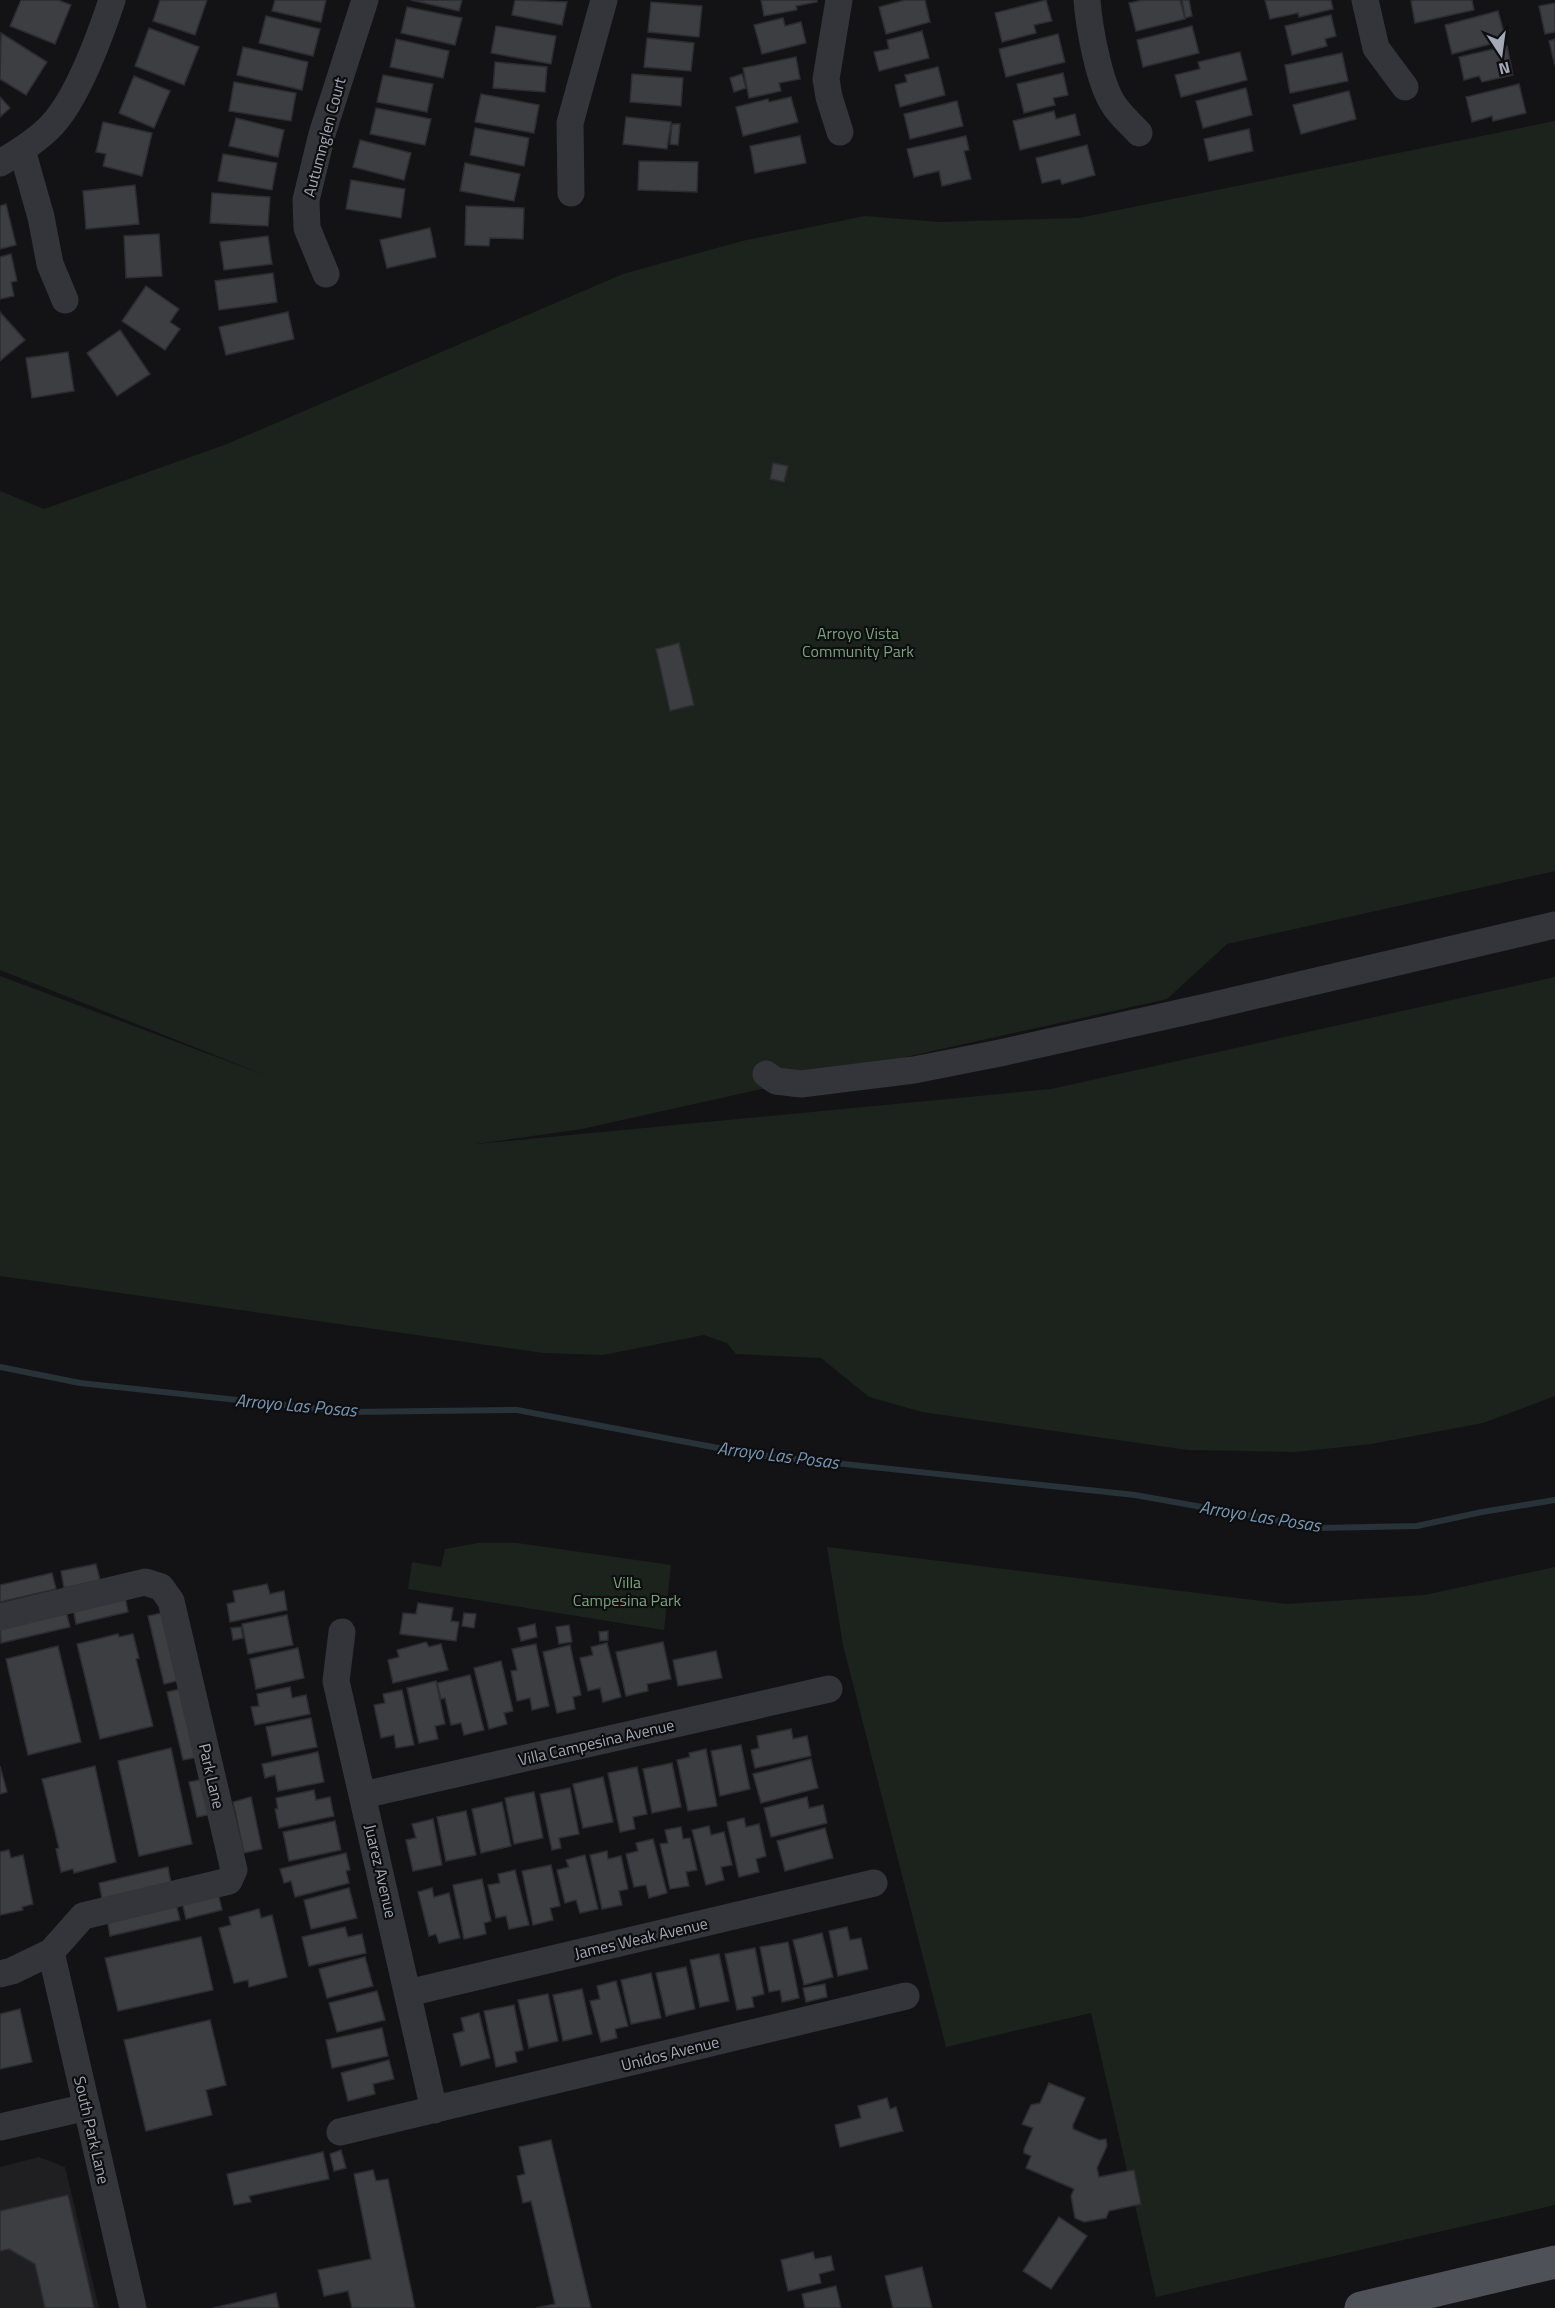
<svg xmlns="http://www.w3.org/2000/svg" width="1555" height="2308" font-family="'Titillium Web',sans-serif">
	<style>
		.built { fill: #1f1f22 }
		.green { fill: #1b231c }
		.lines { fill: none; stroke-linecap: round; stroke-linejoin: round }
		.stream { stroke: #283239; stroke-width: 6 }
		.building { fill: #3c3e42; stroke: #2d2d31; stroke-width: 1.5 }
		.minor { stroke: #34353a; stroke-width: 27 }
		.major { stroke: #4f5159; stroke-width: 33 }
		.labels { text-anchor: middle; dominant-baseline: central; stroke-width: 4.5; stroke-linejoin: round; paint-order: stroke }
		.street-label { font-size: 16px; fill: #a3a9b6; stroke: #0e0e10 }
		.park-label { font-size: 16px; fill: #79a37b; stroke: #0e0e10 }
		.water-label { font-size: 18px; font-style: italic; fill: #7798b5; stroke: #0e0e10 }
	</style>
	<rect width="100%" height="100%" fill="#131315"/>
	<!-- built -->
	<path class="built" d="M39 2157 65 2167 99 2308H0V2167Z"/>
	<!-- green -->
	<path class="green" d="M1555 121V871L1227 944 1167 999 582 1129 476 1144 1051 1089 1555 977V1396L1483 1423 1371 1444 1296 1452 1188 1450 922 1412 869 1397 821 1358 736 1354 727 1343 704 1335 603 1355 544 1353 0 1276V976L265 1075 0 970V491L44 509 227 444 623 274 742 241 865 216 939 222 1079 218Z
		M478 1543H517L671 1565 664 1630 408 1589 412 1562 441 1567 445 1549Z
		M827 1547 1286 1604 1424 1595 1555 1567V2205L1156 2297 1091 2013 946 2047 843 1645Z"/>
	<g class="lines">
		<!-- stream -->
		<path class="stream" d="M0 1367 80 1383 349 1412 517 1410 750 1454 1135 1495 1320 1528 1417 1526 1482 1512 1555 1500"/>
	</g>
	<!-- building -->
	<path class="building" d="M21 0H58L71 5 55 44 10 26Z
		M160 0H207L195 35 153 21Z
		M275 0H326L321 22 272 11Z
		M411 0H462L459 11Z
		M515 0 567 2 562 25 512 15Z
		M761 0H817V2L796 6 797 10 764 16Z
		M905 0H925L930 22 886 34 879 7Z
		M1046 0 1052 21 1034 25 1036 33 1002 42 995 13Z
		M1143 0H1180L1185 19 1136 31 1129 3Z
		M1182 0H1189L1192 16 1185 18Z
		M1265 0H1331L1333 9 1299 17 1298 13 1270 19Z
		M1415 0H1472L1474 10 1415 23 1411 1Z
		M651 2 702 6 699 37 648 32Z
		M1555 3V32L1545 34 1539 6Z
		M407 7 462 18 455 45 401 33Z
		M1498 11 1506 40 1452 54 1445 25Z
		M1331 15 1336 36 1325 39 1327 46 1292 55 1285 26Z
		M266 16 320 29 313 56 259 43Z
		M783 18 785 26 801 22 806 43 762 54 754 25Z
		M496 26 556 36 551 64 491 53Z
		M1192 26 1199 53 1143 67 1137 40Z
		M149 28 199 47 184 85 135 66Z
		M922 31 929 58 879 71 874 52 889 49 887 40Z
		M1 33 47 62 26 95 0 79Z
		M1058 34 1065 62 1006 77 999 49Z
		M647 38 694 43 691 71 644 67Z
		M396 39 449 51 443 78 390 67Z
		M1555 39V66L1549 41Z
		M1507 46 1513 75 1482 82 1479 76 1464 80 1459 57Z
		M243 47 308 62 302 90 237 75Z
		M1240 52 1247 80 1181 97 1175 75 1200 69 1198 62Z
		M1342 53 1348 81 1290 93 1285 65Z
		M796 57 800 79 779 83 781 91 749 98 743 68Z
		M495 62 547 67 545 92 493 88Z
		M938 67 945 95 900 107 895 85 907 82 905 75Z
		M1063 73 1068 95 1053 98 1055 105 1024 113 1017 84Z
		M632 74 683 78 681 106 630 102Z
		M742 74 746 88 734 92 730 78Z
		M383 75 433 84 427 112 377 102Z
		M134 76 170 91 154 128 119 113Z
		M234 82 296 93 291 121 229 111Z
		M1519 84 1526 113 1493 121 1492 116 1472 122 1466 97Z
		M1246 88 1252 115 1203 128 1196 101Z
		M1349 91 1356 119 1301 134 1293 105Z
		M481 94 539 105 534 133 475 122Z
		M0 97 10 108 0 117Z
		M791 97 798 122 743 136 736 107 768 99 769 102Z
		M957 101 963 126 910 139 904 114Z
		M376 108 431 119 425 145 370 134Z
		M1054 111 1056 119 1075 114 1080 135 1020 150 1013 121Z
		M626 117 671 122 667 149 623 144Z
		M236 118 284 130 278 157 229 146Z
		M103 122 152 133 142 176 103 166 106 154 96 152Z
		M672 124H680L678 145 670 144Z
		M475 128 529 138 524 166 470 155Z
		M1249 129 1253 151 1209 161 1204 139Z
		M800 136 806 163 755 173 750 146Z
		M966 136 969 150 964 151 971 179 942 186 939 171 914 177 907 149Z
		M360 140 411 153 404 180 353 167Z
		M1087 145 1095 175 1062 184 1060 179 1042 183 1036 158Z
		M223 154 277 163 272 190 218 181Z
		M639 161 698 162 697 192 638 190Z
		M465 163 520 174 514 201 460 191Z
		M351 180 405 189 401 218 346 209Z
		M135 185 139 224 86 229 83 191Z
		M212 193 270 197 268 226 210 223Z
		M6 204 16 245 0 249V206Z
		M466 206 524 208 523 239 490 238 489 246 465 245Z
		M430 228 436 257 387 268 380 240Z
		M159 234 162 276 126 278 124 236Z
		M268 236 272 264 224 270 220 242Z
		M11 254 17 281 11 282 14 296 0 299V257Z
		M273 273 277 302 219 310 215 281Z
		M146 286 179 309 170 322 180 329 165 350 122 321Z
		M0 312 25 340 0 361Z
		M288 312 294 339 226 355 219 327Z
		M120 330 150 374 117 396 87 353Z
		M68 352 74 391 32 398 26 358Z
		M773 463 788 466 784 482 770 479Z
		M679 643 694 705 670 711 656 649Z
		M96 1564 100 1580 64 1588 61 1571Z
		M52 1573 56 1589 0 1602V1585Z
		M267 1584 270 1594 284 1591 287 1610 230 1622 227 1604 235 1602 233 1591Z
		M125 1596 128 1612 76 1624 73 1608Z
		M418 1603 453 1608 451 1621 459 1622 456 1641 400 1634 403 1613 416 1614Z
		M66 1611 70 1627 1 1643 0 1626Z
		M166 1612 181 1680 164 1684 148 1616Z
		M464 1613 476 1614 474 1628 462 1626Z
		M287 1615 293 1645 248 1654 242 1624Z
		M535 1624 537 1637 521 1641 518 1628Z
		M569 1625 572 1642 559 1644 556 1627Z
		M241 1627 243 1638 233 1640 231 1628Z
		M608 1631V1640L600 1641 599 1632Z
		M118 1634 119 1637 133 1634 139 1658 136 1659 153 1726 100 1739 77 1644Z
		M426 1642 429 1647 441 1644 448 1670 393 1683 388 1660 399 1657 397 1650Z
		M663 1642 671 1679 647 1684 648 1691 626 1696 616 1652Z
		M607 1643 621 1697 603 1702 600 1688 588 1691 580 1658 593 1655 591 1647Z
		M536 1644 549 1706 532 1710 530 1698 517 1701 511 1671 517 1670 512 1649Z
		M570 1645 581 1695 573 1697 575 1709 557 1713 543 1652Z
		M58 1646 81 1742 28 1755 6 1659Z
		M298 1648 304 1678 256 1689 250 1659Z
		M716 1651 722 1678 678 1686 673 1660Z
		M501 1661 513 1711 504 1713 507 1724 489 1729 474 1668Z
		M470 1675 484 1730 464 1735 461 1723 451 1725 445 1698 441 1699 437 1683Z
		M436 1681 445 1724 435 1726 438 1739 419 1743 407 1688Z
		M290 1687 292 1698 306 1695 310 1714 255 1725 251 1707 259 1706 257 1694Z
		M184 1688 200 1757 183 1760 167 1692Z
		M402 1690 414 1745 396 1748 394 1735 381 1738 374 1705 385 1703 383 1694Z
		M311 1718 317 1747 272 1756 266 1727Z
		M791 1729 793 1739 807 1736 811 1756 755 1768 751 1750 759 1748 757 1736Z
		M741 1745 750 1789 720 1796 711 1751Z
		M171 1748 192 1844 139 1856 118 1761Z
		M706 1749 717 1806 688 1811 677 1760 690 1757 689 1753Z
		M318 1752 324 1782 278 1791 275 1775 265 1778 262 1764Z
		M811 1759 818 1788 761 1803 753 1774Z
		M672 1763 681 1807 652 1813 643 1769Z
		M0 1766 7 1792 0 1794Z
		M95 1766 116 1862 74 1873 73 1869 61 1872 56 1849 59 1848 42 1779Z
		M637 1767 647 1814 633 1817 635 1829 620 1832 608 1773Z
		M603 1777 613 1822 583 1828 573 1784Z
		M204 1779 212 1814 197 1817 189 1782Z
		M570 1788 579 1834 559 1838 561 1848 552 1850 540 1794Z
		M314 1790 316 1800 330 1797 334 1816 279 1828 275 1809H278L276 1798Z
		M534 1792 543 1838 514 1844 505 1798Z
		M251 1797 262 1849 244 1853 233 1802Z
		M807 1797 809 1808 823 1805 827 1823 771 1837 764 1808Z
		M502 1802 511 1846 481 1853 472 1809Z
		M466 1811 476 1855 446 1861 437 1817Z
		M744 1818 746 1827 759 1824 766 1856 756 1859 759 1872 739 1877 727 1822Z
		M433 1819 442 1865 413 1871 406 1840 416 1838 412 1824Z
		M335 1821 341 1850 289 1861 283 1832Z
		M709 1826 711 1835 724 1832 732 1865 721 1867 724 1880 706 1885 692 1830Z
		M681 1827 683 1839 690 1838 697 1870 686 1872 689 1886 670 1889 660 1844 668 1843 665 1830Z
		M825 1828 833 1858 785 1871 777 1841Z
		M653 1839 667 1893 649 1898 646 1885 634 1887 626 1854 638 1851 636 1843Z
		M9 1850 11 1858 23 1855 33 1904 22 1907 23 1910 0 1915V1852Z
		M607 1851 608 1859 621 1856 628 1889 619 1891 622 1905 602 1909 590 1855Z
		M346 1853 350 1870 346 1871 349 1883 295 1897 291 1881 284 1883 280 1869Z
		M585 1855 598 1909 580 1913 576 1900 565 1903 557 1870 569 1867 566 1860Z
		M551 1865 560 1906 550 1908 553 1920 533 1925 522 1871Z
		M168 1867 171 1883 102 1899 99 1883Z
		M515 1870 529 1925 509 1929 506 1916 496 1918 488 1885 500 1883 498 1874Z
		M482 1879 491 1921 484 1923 486 1934 464 1939 453 1885Z
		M349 1888 357 1918 311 1929 304 1900Z
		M432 1888 434 1897 449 1893 460 1938 439 1943 436 1934 429 1936 418 1892Z
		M218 1893 222 1910 186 1919 182 1902Z
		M176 1904 180 1920 110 1936 107 1919Z
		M259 1909 261 1918 272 1915 287 1977 249 1987 248 1980 234 1983 219 1928 231 1925 229 1917Z
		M345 1927 348 1937 362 1934 366 1953 309 1966 302 1937Z
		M847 1927 850 1940 861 1938 868 1969 838 1976 829 1931Z
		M822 1933 833 1977 804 1985 793 1940Z
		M201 1937 213 1990 118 2011 105 1958Z
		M788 1942 799 1998 782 2002 780 1990 769 1992 760 1947Z
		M755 1948 764 1994 752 1997 754 2007 737 2010 725 1954Z
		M719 1954 729 2001 700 2007 690 1960Z
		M365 1957 373 1986 327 1998 319 1969Z
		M686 1967 695 2009 666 2016 656 1973Z
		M651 1973 661 2018 631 2024 621 1980Z
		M616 1981 628 2026 615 2029 617 2038 601 2042 590 2001 600 1999 597 1986Z
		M825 1984 827 1997 806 2002 803 1988Z
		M582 1989 592 2034 563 2041 553 1995Z
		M377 1991 385 2020 337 2032 329 2003Z
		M548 1994 558 2041 529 2048 518 2000Z
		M514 2005 523 2050 515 2052 517 2062 496 2067 484 2011Z
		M20 2009 32 2062 0 2069V2014Z
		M479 2013 490 2058 461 2066 453 2034 464 2031 461 2018Z
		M210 2020 226 2085 206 2090 212 2115 146 2131 124 2040Z
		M382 2028 388 2056 332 2068 326 2040Z
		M389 2060 394 2079 373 2084 375 2094 348 2101 341 2073Z
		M1049 2083 1085 2098 1073 2125V2129L1099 2140 1106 2139 1107 2146 1097 2168 1099 2177 1134 2170 1141 2204 1109 2211 1106 2218 1084 2222 1075 2218 1071 2196 1074 2189 1026 2168 1031 2156 1024 2153V2149L1033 2128 1022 2124 1031 2105 1040 2103Z
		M887 2098 890 2109 896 2107 903 2131 840 2147 835 2125 861 2118 858 2106Z
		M551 2140 591 2308H536L555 2304 531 2201 523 2203 517 2176 525 2174 519 2147Z
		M341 2150 346 2168 334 2171 330 2154Z
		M323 2152 329 2179 249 2196 251 2202 234 2205 227 2174Z
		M373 2170 376 2181 388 2179 415 2308H352L348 2291 324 2296 318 2270 371 2259 354 2174Z
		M68 2195 86 2272 94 2308H45L35 2264 9 2249 0 2251V2211Z
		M1059 2217 1087 2236 1051 2289 1023 2271Z
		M813 2252 815 2259 831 2256 834 2270 819 2274 821 2283 788 2291 781 2260Z
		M922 2267 932 2308H893L885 2276Z
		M836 2286 841 2308H805L802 2294Z
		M276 2293 279 2308H213Z"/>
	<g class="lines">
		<!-- minor -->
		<path class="minor" d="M839 0 826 79 829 97 840 132
			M1087 0C1089 26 1099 84 1114 105 1120 115 1131 124 1139 133
			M1365 0 1376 48 1405 87
			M22 150 41 217 50 264 65 300
			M0 163C17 153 35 142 49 128 76 102 100 36 112 0
			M571 193 570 123 604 0
			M326 274 307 228 306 200 322 134 365 0
			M766 1074 776 1081 801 1084 914 1070 1000 1053 1206 1007 1555 925
			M0 1617 145 1582 161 1587 171 1601 234 1870 229 1881 83 1916 51 1952 12 1971 0 1974
			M342 1632 336 1681 434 2110
			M363 1795 829 1689
			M51 1952 133 2308
			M408 1993 874 1883
			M0 2127 87 2107
			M340 2132 906 1996"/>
		<!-- major -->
		<path class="major" d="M1361 2308 1555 2262"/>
	</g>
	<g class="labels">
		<!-- street labels -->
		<g class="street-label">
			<text transform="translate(324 137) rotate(-75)">Autumnglen Court</text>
			<text transform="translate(596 1742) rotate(-13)">Villa Campesina Avenue</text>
			<text transform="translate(212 1776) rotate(77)">Park Lane</text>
			<text transform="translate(381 1871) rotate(77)">Juarez Avenue</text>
			<text transform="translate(641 1938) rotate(-13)">James Weak Avenue</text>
			<text transform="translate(670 2053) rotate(-14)">Unidos Avenue</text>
			<text transform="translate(92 2130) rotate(77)">South Park Lane</text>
		</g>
		<!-- park labels -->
		<g class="park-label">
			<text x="858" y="633">Arroyo Vista<tspan x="858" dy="18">Community Park</tspan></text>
			<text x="627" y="1582">Villa<tspan x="627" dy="18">Campesina Park</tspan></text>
		</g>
		<!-- water labels -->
		<g class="water-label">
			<text transform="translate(296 1405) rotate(5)">Arroyo Las Posas</text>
			<text transform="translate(778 1455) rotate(7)">Arroyo Las Posas</text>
			<text transform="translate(1260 1516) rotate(9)">Arroyo Las Posas</text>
		</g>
	</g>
	<!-- north arrow -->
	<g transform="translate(1501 54) rotate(167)" stroke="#0e0e10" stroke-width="4.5" paint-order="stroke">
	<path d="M0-4.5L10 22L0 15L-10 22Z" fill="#a3a9b6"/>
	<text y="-9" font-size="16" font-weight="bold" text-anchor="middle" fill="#a3a9b6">N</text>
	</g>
</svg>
